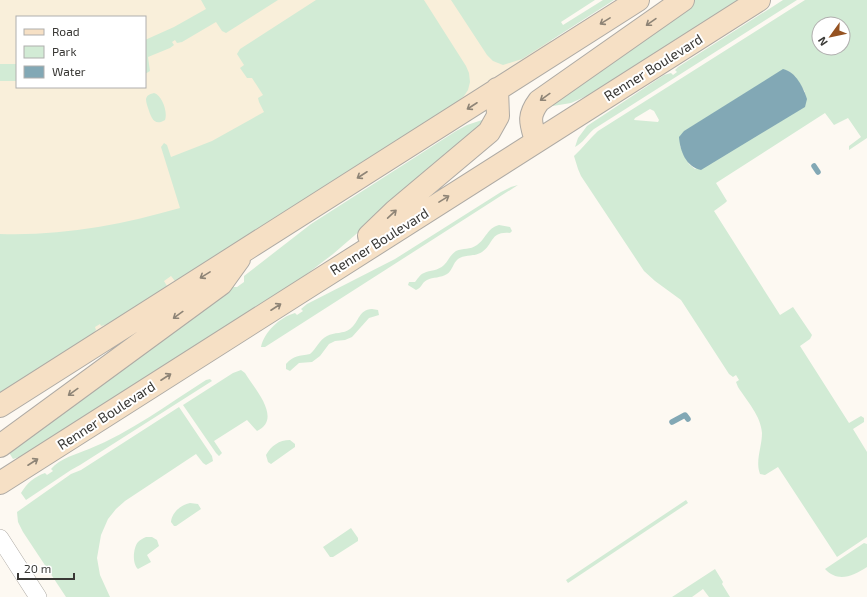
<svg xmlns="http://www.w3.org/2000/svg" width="867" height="597" font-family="'Exo 2',sans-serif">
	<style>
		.commercial { fill: #f9efda; fill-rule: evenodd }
		.green { fill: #d2ebd5; fill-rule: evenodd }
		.water { fill: #82a8b5 }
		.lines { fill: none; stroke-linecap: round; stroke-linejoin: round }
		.stream { stroke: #82a8b5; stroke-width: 5.5 }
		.minor-casing { stroke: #aeaaa4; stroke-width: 18 }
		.secondary-casing { stroke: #aeaaa4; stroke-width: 24 }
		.minor { stroke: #fff; stroke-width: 17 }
		.secondary { stroke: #f6e0c5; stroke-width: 22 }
		.oneway { stroke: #8e8476 }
		.labels { text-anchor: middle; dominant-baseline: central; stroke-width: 4; stroke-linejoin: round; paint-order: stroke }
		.street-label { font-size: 14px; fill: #393835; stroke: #fff }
	</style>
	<rect width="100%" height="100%" fill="#fdf9f2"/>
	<!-- commercial -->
	<path class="commercial" d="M0 0H525L558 51 0 406ZM17 17H145V87H17Z"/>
	<!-- green -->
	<path class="green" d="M201 0H278L226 33 222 31 216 22 182 42 177 43 175 40 172 42 174 45 170 48 148 57 150 71 145 74V40L174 27 206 9Z
		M316 0H424L466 66 469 73 470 82 468 90 464 96 454 105 180 279 175 281 171 276 164 281 167 286 160 292 111 323 101 326 100 324 95 327 96 330 91 336 0 394V234C62 236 121 225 180 208L161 147 164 143 167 145 171 157 212 141 264 112 259 102 258 98 263 95 252 78H247L240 68 244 65 237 54 240 49Z
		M451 0H595L561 22 563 25 603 0H614L522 59 503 65 493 61 487 55Z
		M695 0H740L591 94 571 103 553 106 550 105 555 100Z
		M783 0H797L594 129C587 135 583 143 575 147L578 138 587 126 664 75 671 73 673 75 677 72 675 70 678 67Z
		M805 0H867V138L849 150V146L861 137 848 118 834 125 825 113 716 183 727 201 725 203 714 211 780 315 793 307 812 335 810 339 800 346 849 423 861 416 864 418V422L853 429 867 452V537L837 557 778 467 765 475 760 474C755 461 762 447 762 433 761 416 747 401 738 387L736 382 739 380 736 375 733 377 729 374 681 300 655 281 644 271 581 176 578 169 574 156C583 148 589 139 598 131ZM819 24H843V48H819ZM789 71 800 84 805 92 695 169 689 164 680 146ZM650 109 654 111 659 120 658 122 634 120 635 118Z
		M0 64H17V81H0Z
		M154 93C162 95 168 112 165 120 154 127 151 117 148 108 147 105 146 102 146 99 147 95 150 94 154 93Z
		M482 120H484V124L333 254 299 280 26 455 13 459 8 451 231 287H237L244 282V276L311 224 456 131 467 125Z
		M518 185 265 347H261C264 332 280 317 295 313L297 315 303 311 301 309 307 304 395 259 501 192 511 187Z
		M499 225 510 227 512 231 510 233C490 231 494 244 482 252 475 257 465 254 458 259 453 263 452 271 447 274 441 278 433 277 427 280 421 283 422 288 416 290L408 285 409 282H415C418 279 419 275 424 273 430 270 438 271 444 265 449 260 450 255 456 251 463 248 470 250 477 245 486 239 487 228 499 225Z
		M372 309 378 310 379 315 369 318 352 337 345 340 335 341 329 344 320 356 312 362 299 363 290 371 286 369V364C294 355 299 356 310 354 316 349 319 340 327 336 334 332 344 334 350 329 360 321 358 310 372 309Z
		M241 370 245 373C254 388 283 419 257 431L247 420 214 441 222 453 219 456 216 453 183 405 233 373Z
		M210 379 212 381 80 465 71 470 26 500 21 493C27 483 34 477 45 473L47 475 53 471 51 469C60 458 77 454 89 449 131 432 168 404 206 380Z
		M179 407 212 456 213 461 206 465 203 463 196 454 125 501 116 509 108 519 101 535 97 558 100 575 110 597H66L23 532 18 522 17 512 71 474 81 470Z
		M290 440 295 444V447L271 464 268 462 266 455C271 446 279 440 290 440Z
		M686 500 688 503 568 583 566 580Z
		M190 503 198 504 201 509 176 526H174L171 522C172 512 181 505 190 503Z
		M351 528 358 538V541L333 557H330L323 547Z
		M146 537H152L157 540 159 546 147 555 151 562 138 569C132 564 133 548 138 542 140 540 143 538 146 537Z
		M864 543 867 544V567C853 576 838 583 825 569Z
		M715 569 723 582 722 584 730 597H709L703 589 692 597H672Z"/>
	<!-- water -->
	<path class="water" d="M783 69C796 72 803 87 807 99L805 107 701 170C686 167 680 151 679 137L684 131Z"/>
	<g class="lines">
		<!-- stream -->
		<path class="stream" d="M814 166 818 172
			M672 422 685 415 688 419"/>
		<defs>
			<path id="minor" d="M0 538 38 597"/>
			<path id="secondary" d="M536 141C531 123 527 117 539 101L683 0
				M369 236 395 211 489 132 498 116 497 89
				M0 406 638 0
				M0 446 221 284 239 259
				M0 483 759 0"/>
		</defs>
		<!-- minor casing -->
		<use href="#minor" class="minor-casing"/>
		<!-- secondary casing -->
		<use href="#secondary" class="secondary-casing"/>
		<!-- minor -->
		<use href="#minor" class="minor"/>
		<!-- secondary -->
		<use href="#secondary" class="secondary"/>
	</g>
	<!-- one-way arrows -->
	<defs><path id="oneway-shaft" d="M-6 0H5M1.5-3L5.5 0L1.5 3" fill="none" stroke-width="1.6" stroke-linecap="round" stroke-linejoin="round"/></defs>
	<g class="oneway">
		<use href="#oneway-shaft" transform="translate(605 21) rotate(148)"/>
		<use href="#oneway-shaft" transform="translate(651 22) rotate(145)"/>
		<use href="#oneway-shaft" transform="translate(545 97) rotate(144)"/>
		<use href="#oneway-shaft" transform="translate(472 106) rotate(147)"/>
		<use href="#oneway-shaft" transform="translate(362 175) rotate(147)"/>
		<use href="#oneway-shaft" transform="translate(444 199) rotate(-32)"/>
		<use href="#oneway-shaft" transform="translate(392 214) rotate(-43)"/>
		<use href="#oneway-shaft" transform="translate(205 275) rotate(148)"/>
		<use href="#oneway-shaft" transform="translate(276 307) rotate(-33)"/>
		<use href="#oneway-shaft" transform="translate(178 315) rotate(144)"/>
		<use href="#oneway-shaft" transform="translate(166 377) rotate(-33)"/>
		<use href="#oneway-shaft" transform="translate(73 392) rotate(144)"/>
		<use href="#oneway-shaft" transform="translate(33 462) rotate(-33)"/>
	</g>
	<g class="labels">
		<!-- street labels -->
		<g class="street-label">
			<text transform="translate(653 67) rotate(-32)">Renner Boulevard</text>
			<text transform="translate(379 241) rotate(-32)">Renner Boulevard</text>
			<text transform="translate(106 415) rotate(-33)">Renner Boulevard</text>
		</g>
	</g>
	<!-- legend -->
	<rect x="16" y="16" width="130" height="72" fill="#ffffff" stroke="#b0afae"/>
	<rect x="24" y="29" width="20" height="6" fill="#f6e0c5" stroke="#b0afae"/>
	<text x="52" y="36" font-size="12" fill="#393835">Road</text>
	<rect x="24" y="46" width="20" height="12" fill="#d2ebd5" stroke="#b0afae"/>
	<text x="52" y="56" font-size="12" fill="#393835">Park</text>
	<rect x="24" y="66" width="20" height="12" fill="#82a8b5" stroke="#b0afae"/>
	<text x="52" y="76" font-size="12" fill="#393835">Water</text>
	<!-- north arrow -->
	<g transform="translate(831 36) rotate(237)"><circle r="19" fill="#ffffff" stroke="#b0afae"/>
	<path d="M0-3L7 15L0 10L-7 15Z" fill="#955221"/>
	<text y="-6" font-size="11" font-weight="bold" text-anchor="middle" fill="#393835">N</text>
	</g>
	<!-- scale -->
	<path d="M18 573v6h56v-6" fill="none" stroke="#393835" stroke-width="2"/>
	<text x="24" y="573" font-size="12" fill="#393835" stroke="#ffffff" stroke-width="3" paint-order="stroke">20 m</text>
</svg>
